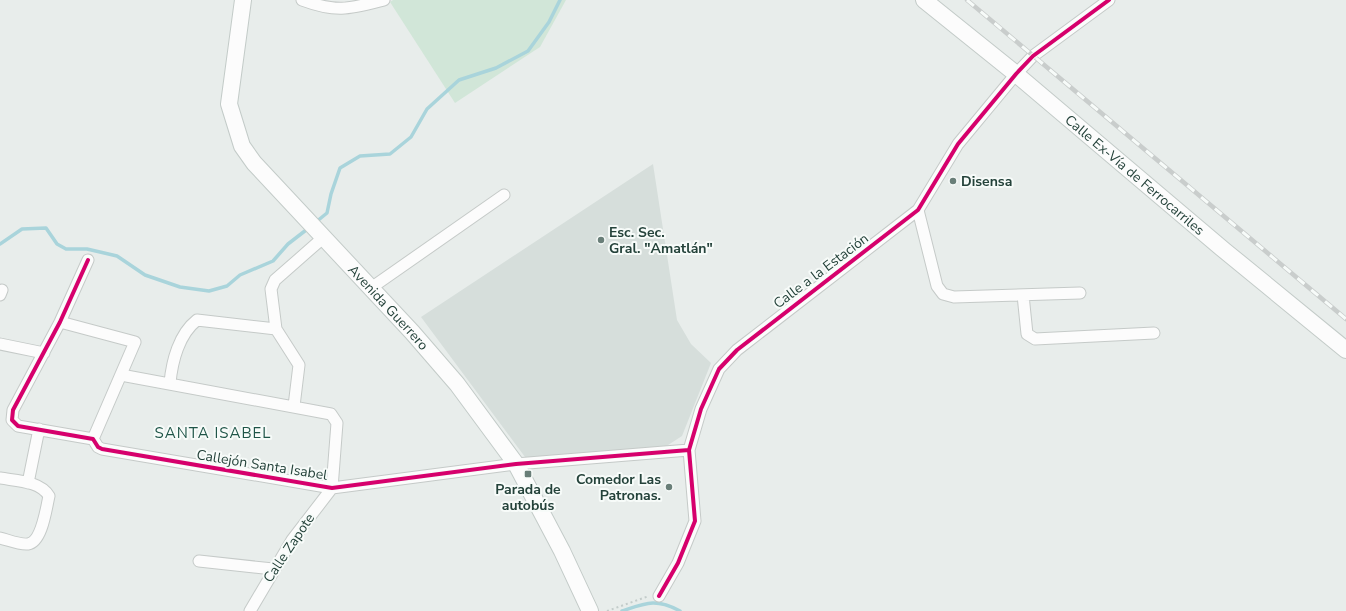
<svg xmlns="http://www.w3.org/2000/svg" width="1346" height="611" font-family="'Nunito Sans',sans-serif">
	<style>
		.built { fill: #d6dedb }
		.green { fill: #d1e6d8 }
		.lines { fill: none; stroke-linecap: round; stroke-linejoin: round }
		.stream { stroke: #a9d4db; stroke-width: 3.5 }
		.street-casing { stroke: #c5cac8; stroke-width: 13 }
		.secondary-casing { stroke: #c3cbc8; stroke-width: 18 }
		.path { stroke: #c3ccca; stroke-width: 2; stroke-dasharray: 2 3; stroke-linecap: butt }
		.street { stroke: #fcfcfc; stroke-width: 11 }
		.secondary { stroke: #fcfcfc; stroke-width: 16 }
		.rail-casing { stroke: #c9cdcc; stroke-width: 4.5 }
		.rail { stroke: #f7fbf9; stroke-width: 3; stroke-dasharray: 9; stroke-linecap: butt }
		.cycleway-casing { stroke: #f7fbf9; stroke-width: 6 }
		.cycleway { stroke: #d6006c; stroke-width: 4 }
		.poi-dot { fill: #697e78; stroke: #f7fbf9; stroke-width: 1.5 }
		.labels { text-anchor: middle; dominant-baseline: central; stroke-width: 4; stroke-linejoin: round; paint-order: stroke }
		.street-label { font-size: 14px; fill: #24423a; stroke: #f7fbf9 }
		.poi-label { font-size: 14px; font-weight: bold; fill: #24423a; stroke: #f7fbf9; text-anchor: start }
		.neighbourhood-label { font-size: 15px; letter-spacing: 1px; fill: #1f5548; stroke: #f7fbf9 }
	</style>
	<rect width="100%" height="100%" fill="#e8edeb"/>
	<!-- built -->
	<path class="built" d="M653 164 677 320 691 344 711 363 682 436 665 447 533 459 525 457 421 317Z"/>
	<!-- green -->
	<path class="green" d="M393 0H566L540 47 455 103 390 2Z"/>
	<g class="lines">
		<!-- stream -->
		<path class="stream" d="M316 222 327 213 331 194 340 168 360 156 390 154 411 137 427 109 459 80 496 68 528 51 549 22 560 0
			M0 244 22 229 46 228 57 244 66 249H87L117 256 145 275 180 287 209 291 227 286 240 275 273 261 288 244 310 227
			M622 611C646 603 656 598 680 611"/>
		<defs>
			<path id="street" d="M302 0C337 13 349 9 384 0
				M918 210 937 286 943 294 954 297 1080 293
				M88 260 60 322 13 410 12 420 18 426 93 439 98 447 102 449 332 488 516 464 689 450
				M371 288 504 195
				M0 295 2 290
				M1023 295 1027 334 1035 339 1154 333
				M60 322 135 342 93 439
				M0 344 44 353
				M121 375 331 414 337 423 332 488 292 540 250 611
				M170 383C172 361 179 334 197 320L276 329
				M294 406 299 365 276 329 271 289 275 280 324 237
				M0 478C17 481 40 481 49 496 46 509 42 542 28 544 20 545 8 540 0 538
				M28 483 39 429
				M199 561 273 569
				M659 596 678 563 695 521 689 450 701 409 719 369 737 350 918 210 958 144 1016 74 1033 56 1109 0"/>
			<g id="secondary">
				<path id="s1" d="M243 0 229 104 242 146 254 163 412 332 457 384 516 464 562 551 590 611"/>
				<path id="s2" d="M924 0 1016 74 1225 251 1346 350"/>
			</g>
		</defs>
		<!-- street casing -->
		<use href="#street" class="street-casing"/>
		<!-- secondary casing -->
		<use href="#secondary" class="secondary-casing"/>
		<!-- path -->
		<path class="path" d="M607 611 649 596"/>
		<!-- street -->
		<use href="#street" class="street"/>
		<!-- secondary -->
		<use href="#secondary" class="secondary"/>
		<defs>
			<path id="rail" d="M967 0 1346 319"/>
		</defs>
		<!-- rail casing -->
		<use href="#rail" class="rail-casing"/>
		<!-- rail -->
		<use href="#rail" class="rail"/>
		<defs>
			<path id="cycleway" d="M88 260 60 322 13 410 12 420 18 426 93 439 98 447 102 449 332 488 516 464 689 450
				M659 596 678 563 695 521 689 450 701 409 719 369 737 350 918 210 958 144 1016 74 1033 56 1109 0"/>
		</defs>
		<!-- cycleway casing -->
		<use href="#cycleway" class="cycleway-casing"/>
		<!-- cycleway -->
		<use href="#cycleway" class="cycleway"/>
	</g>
	<!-- markers -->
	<g class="poi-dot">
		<circle cx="953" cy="181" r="4"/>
		<circle cx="601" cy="240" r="4"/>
		<rect x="524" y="470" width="8" height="8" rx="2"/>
		<circle cx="669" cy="487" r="4"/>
	</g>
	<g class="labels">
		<!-- street labels -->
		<g class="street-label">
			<text stroke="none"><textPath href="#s2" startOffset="274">Calle Ex-Vía de Ferrocarriles</textPath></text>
			<text transform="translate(821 271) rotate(-37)">Calle a la Estación</text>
			<text stroke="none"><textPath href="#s1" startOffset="367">Avenida Guerrero</textPath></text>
			<text transform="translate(262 465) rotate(9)">Callejón Santa Isabel</text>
			<text transform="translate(289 548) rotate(-56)">Calle Zapote</text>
		</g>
		<!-- poi labels -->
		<g class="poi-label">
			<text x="961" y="181">Disensa</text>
			<text x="609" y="232">Esc. Sec.<tspan x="609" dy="16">Gral. "Amatlán"</tspan></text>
			<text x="661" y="479" text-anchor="end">Comedor Las<tspan x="661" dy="16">Patronas.</tspan></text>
			<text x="528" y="489" text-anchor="middle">Parada de<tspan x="528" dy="16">autobús</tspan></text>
		</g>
		<!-- neighbourhood labels -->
		<g class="neighbourhood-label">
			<text x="213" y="433">SANTA ISABEL</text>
		</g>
	</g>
</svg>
